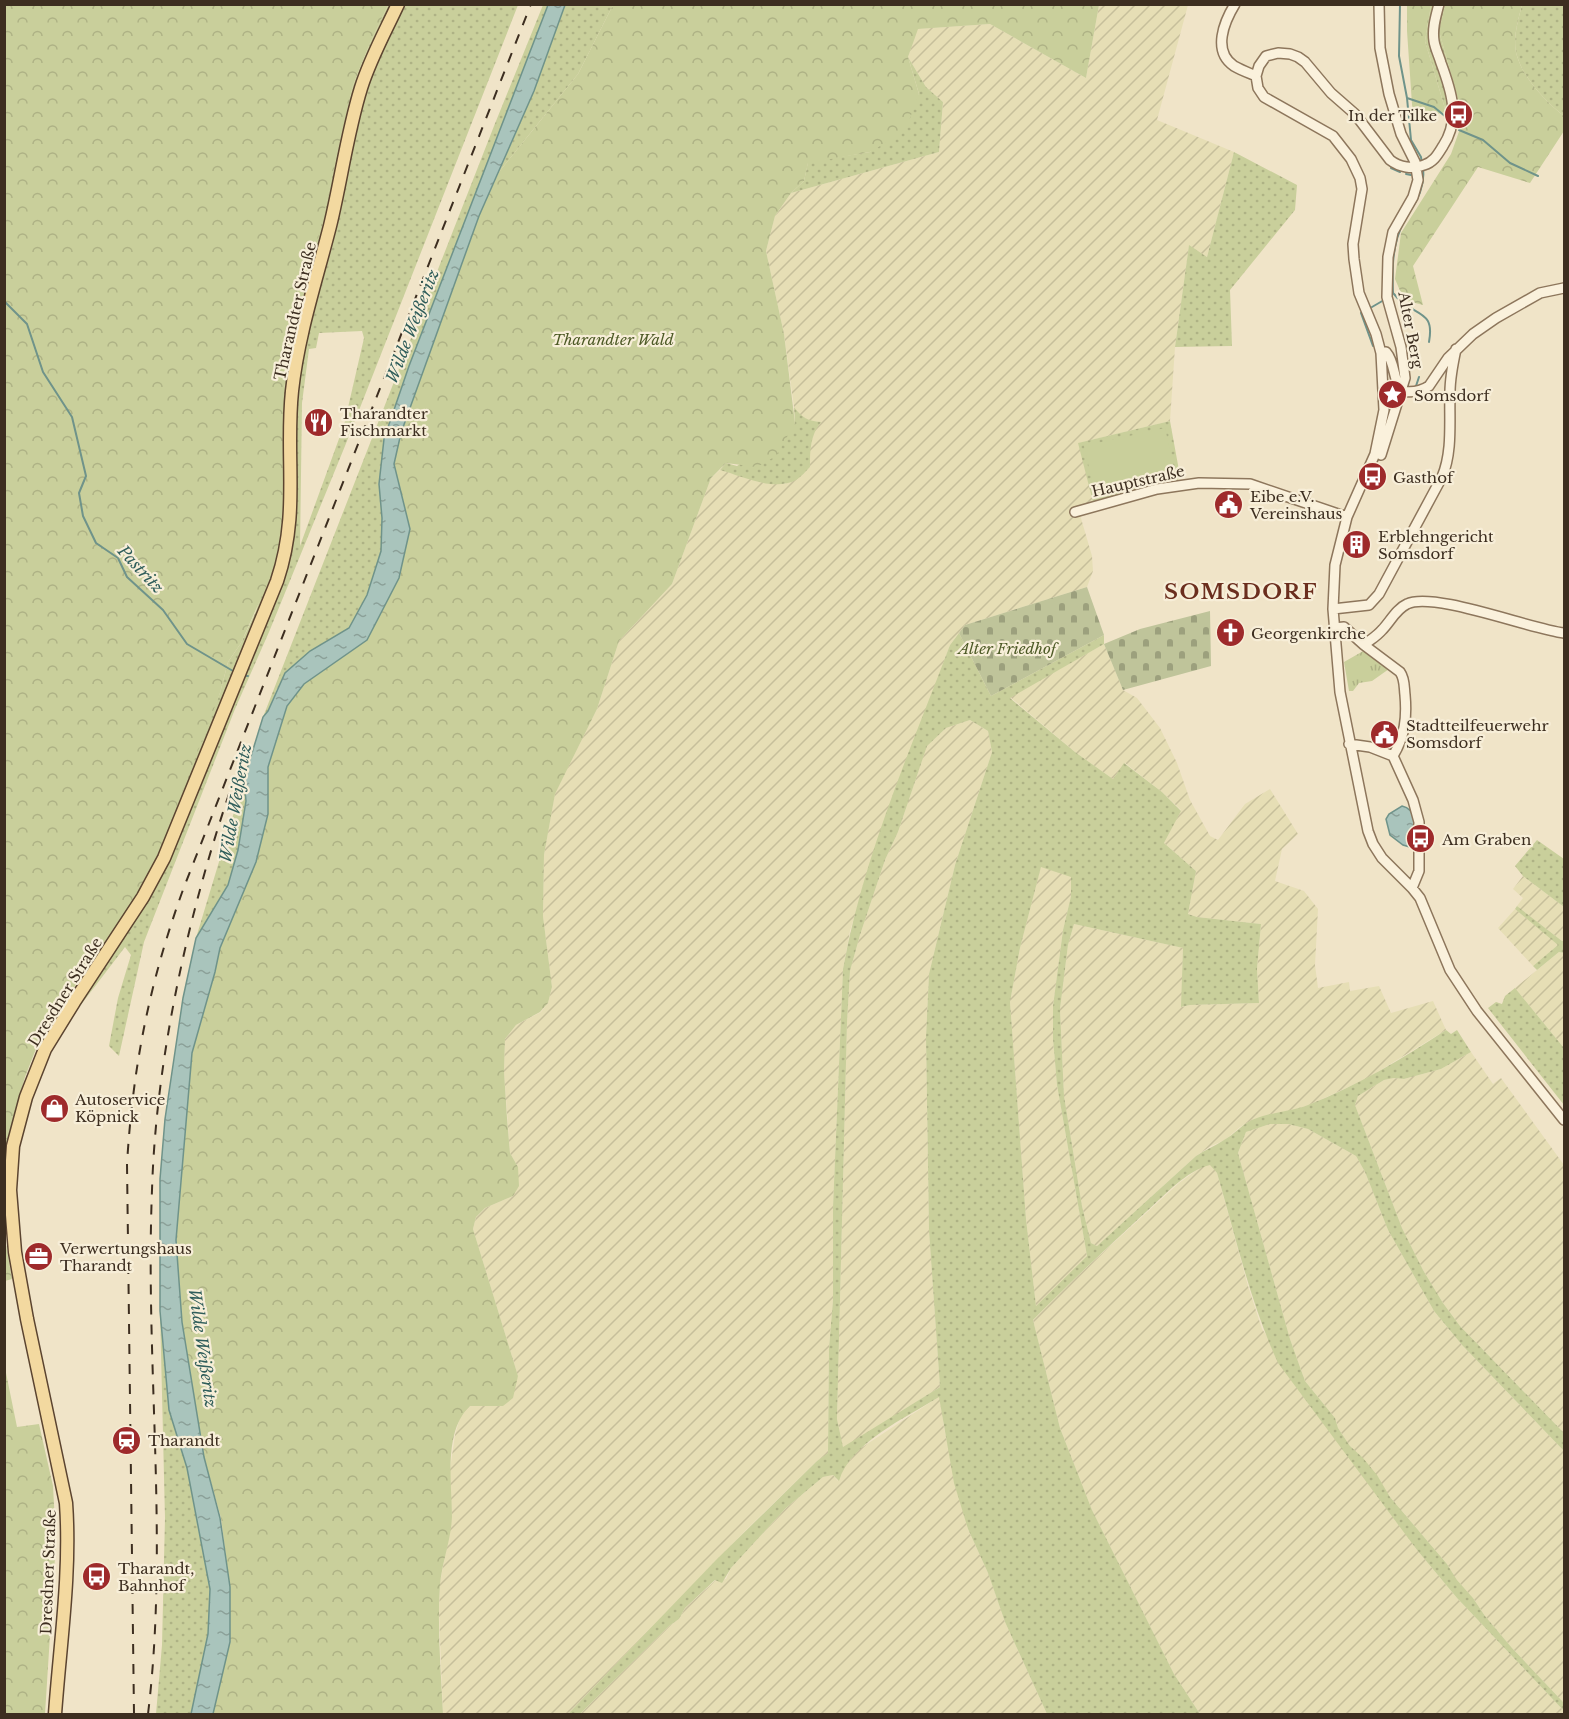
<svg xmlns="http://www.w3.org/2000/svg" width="1569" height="1719" font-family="'Libre Baskerville',serif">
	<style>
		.farmland { fill: url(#farmland-furrows) }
		.grass { fill: url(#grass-dots); fill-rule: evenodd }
		.forest { fill: url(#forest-crowns) }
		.cemetery { fill: url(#cemetery-stones) }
		.park { fill: url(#park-tufts) }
		.pitch { fill: #c9cf9b }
		.water { fill: url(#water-ripples); stroke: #6f938a; stroke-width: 1.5 }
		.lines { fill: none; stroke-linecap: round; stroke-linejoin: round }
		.stream { stroke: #6f938a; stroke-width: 2 }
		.minor-casing { stroke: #8d765c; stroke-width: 12 }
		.major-casing { stroke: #5b4430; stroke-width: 15 }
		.minor { stroke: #faf1dc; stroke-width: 9 }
		.major { stroke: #f3d9a0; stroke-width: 12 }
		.rail { stroke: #3d2e20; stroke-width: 2; stroke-dasharray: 10 10; stroke-linecap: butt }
		.labels { text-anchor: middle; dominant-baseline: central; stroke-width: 4.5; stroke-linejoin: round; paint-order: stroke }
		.poi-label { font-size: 15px; fill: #3d2e20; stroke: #f7eed8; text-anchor: start }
		.street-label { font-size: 15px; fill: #3d2e20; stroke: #f7eed8 }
		.park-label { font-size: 15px; font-style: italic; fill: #4d5a26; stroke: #f7eed8 }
		.water-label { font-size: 16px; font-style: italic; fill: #2f5d5a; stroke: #f7eed8 }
		.district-label { font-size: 21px; font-weight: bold; letter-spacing: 1.5px; fill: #6b2e1e; stroke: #f7eed8 }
	</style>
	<defs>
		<pattern id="farmland-furrows" width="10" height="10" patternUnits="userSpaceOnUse" patternTransform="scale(1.5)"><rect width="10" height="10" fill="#e6deb5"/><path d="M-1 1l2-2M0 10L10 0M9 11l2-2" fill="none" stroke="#c6bf9b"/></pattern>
		<pattern id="grass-dots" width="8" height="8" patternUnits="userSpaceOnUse" patternTransform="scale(1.5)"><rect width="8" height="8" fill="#c9cf9b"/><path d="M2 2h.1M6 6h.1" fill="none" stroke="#aeb285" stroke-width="1.8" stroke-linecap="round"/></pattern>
		<pattern id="forest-crowns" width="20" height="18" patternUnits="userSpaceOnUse" patternTransform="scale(1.5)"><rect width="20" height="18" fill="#c9cf9b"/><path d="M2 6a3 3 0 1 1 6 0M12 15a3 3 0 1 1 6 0" fill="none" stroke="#aeb285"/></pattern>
		<pattern id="cemetery-stones" width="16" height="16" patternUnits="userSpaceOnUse" patternTransform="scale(1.5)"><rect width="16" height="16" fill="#bfc49a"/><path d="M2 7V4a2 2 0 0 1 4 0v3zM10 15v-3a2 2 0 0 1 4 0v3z" fill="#9ca07d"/></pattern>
		<pattern id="park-tufts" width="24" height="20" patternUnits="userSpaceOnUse" patternTransform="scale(1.5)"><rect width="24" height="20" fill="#c9cf9b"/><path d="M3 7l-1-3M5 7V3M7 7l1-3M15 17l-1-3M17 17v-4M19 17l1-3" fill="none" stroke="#aeb285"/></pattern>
		<pattern id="water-ripples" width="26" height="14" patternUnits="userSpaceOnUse" patternTransform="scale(1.5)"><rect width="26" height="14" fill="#a9c4bc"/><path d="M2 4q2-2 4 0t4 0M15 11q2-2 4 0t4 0" fill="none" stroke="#8ba098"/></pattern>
	</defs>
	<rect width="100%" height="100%" fill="#f0e4c8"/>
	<!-- farmland -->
	<path class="farmland" d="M1099 5H1188L1157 120 1234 152 1207 257 1189 246 1175 347 1170 421 1079 443 1093 502 1078 508 1092 556 1093 571 1087 587 965 625 950 645 872 859 850 931 843 969 833 1207V1300L829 1348 828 1454 817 1461 746 1530 568 1714H443L439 1613 440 1583 452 1518 449 1476 455 1435 461 1414 470 1406H503L518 1376 473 1229 476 1217 485 1208 513 1196 518 1167 510 1153 504 1071 505 1039 516 1025 541 1012 548 1003 552 987 543 916 544 855 555 793 597 709 619 641 672 584 711 478 720 470 770 484H785L810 467V445L814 430 820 422 810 421 800 416 794 407 784 334 766 251 775 216 791 193 939 152 943 102 926 87 908 57 917 29 990 24 1086 78Z
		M1104 644 1123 690 1137 698 1160 728 1177 763 1190 800 1210 836 1218 840 1245 804 1270 789 1298 834 1282 849 1275 881 1304 891 1318 909 1315 965 1318 988 1349 982 1350 991 1379 986 1391 1013 1433 1001 1446 1030 1366 1079 1309 1105 1288 1112 1254 1119 1240 1127 1225 1140 1211 1146 1196 1156 1097 1246 1091 1243 1082 1206 1064 1096 1060 1009 1068 945 1074 924 1183 948 1182 1007 1190 1005 1259 1003 1257 969 1261 924 1197 917 1188 914 1196 871 1164 843 1181 810 1162 792 1125 763 1113 779 1075 752 1010 697Z
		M970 720 988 731 992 752 955 865 929 974 926 1037 929 1231 940 1387 843 1448 837 1419 847 1023 850 971 860 935 885 860 898 832 927 745 946 728Z
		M1041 866 1071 876V896L1063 930 1053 1006V1039L1057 1085 1087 1256 1036 1307 1026 1219 1010 1002 1020 948Z
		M1523 876 1564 907V941H1562L1517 906 1523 898 1513 889Z
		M1515 909 1559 945 1533 966 1498 928Z
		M1559 952 1564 953V1048L1515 988Z
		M1471 1052 1493 1084 1501 1078 1564 1165V1433L1460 1326 1443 1303 1423 1270 1402 1228 1355 1105 1358 1096 1384 1080 1394 1078 1404 1079 1441 1069Z
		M1270 1124H1288L1308 1129 1356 1156 1365 1172 1388 1230 1434 1311 1462 1345 1564 1451V1703L1512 1648 1485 1616 1473 1598 1457 1580 1447 1564 1390 1497 1375 1474 1350 1446 1338 1428 1335 1418 1305 1381 1290 1339 1238 1153 1246 1132Z
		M1210 1164 1217 1173 1248 1286 1262 1329 1417 1550 1457 1598 1564 1711V1714H1200L1174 1674 1092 1510 1060 1428 1033 1320 1063 1289 1179 1183 1201 1167Z
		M940 1396 944 1428 968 1529 988 1573 1005 1622 1047 1714H580L669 1626 679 1619 685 1608 716 1580 726 1579 731 1568 786 1508 823 1477 833 1475 838 1481 842 1470 858 1450Z"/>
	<!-- grass -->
	<path class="grass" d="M388 5H518L345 446 269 632 235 709 144 942 119 1056 109 1046 118 998 131 955 125 947 80 1006 68 997 115 930 220 693 228 662 241 643 256 611 283 526 284 388 290 357 353 85 370 43ZM362 331 364 338 344 425 300 546 302 403 309 349 316 348 319 333Z
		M543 5H548L409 366 384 439 379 484 382 518 381 551 367 595 349 628 277 689 268 711 263 717 494 126Z
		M565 5H613L578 74 499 172 534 91Z
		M1431 5H1445L1439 31 1461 110 1446 112 1425 41Z
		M1522 5H1564V116C1546 102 1524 79 1517 56 1512 41 1518 20 1522 5Z
		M908 57 926 87 943 102 939 152 791 193 804 181 808 162 870 152 919 94Z
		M1234 152 1297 185 1295 210 1230 290 1232 346 1175 347 1189 245 1207 257Z
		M794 407C802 418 808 421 821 422 810 436 810 450 810 467 806 471 801 477 796 480 774 492 742 476 720 470L726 463 737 466 795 423Z
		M1170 421 1180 476 1177 481 1093 502 1078 443Z
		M959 633 991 696 1104 635V644L1010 698 1075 752 1113 779 1124 763 1162 792 1181 811 1164 843 1196 871 1188 914 1197 917 1261 924 1257 969 1259 1003 1190 1005 1181 1007 1183 948 1074 924 1068 945 1060 1009 1064 1096 1082 1206 1091 1243 1097 1246 1196 1156C1205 1150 1215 1146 1224 1140 1235 1134 1242 1124 1254 1119 1271 1112 1290 1112 1308 1105 1357 1086 1402 1059 1446 1030L1451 1034 1457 1030 1471 1052 1441 1069 1404 1079 1394 1078 1384 1080 1358 1096 1355 1105 1402 1228 1423 1270 1443 1303 1460 1326 1564 1433V1451L1462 1345 1434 1311 1388 1230 1365 1172 1356 1156 1308 1129 1288 1124H1270L1246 1132 1238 1153 1290 1339 1305 1381 1335 1418 1338 1428 1350 1446 1363 1458 1377 1475 1390 1497 1447 1564 1457 1580 1473 1598 1485 1616 1512 1648 1564 1703V1711L1457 1598 1417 1550 1278 1363C1250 1302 1236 1238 1217 1173L1210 1165C1186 1171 1165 1195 1147 1211 1108 1247 1070 1282 1033 1320L1060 1428 1092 1510 1174 1674 1200 1714H1047L1005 1622 988 1573 968 1529 954 1483 939 1397C907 1417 850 1443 839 1481L833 1475 823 1477 786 1508 731 1568 722 1583 715 1580 685 1608 679 1619 669 1626 580 1714H568L716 1560 817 1461 828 1453 829 1348 833 1300V1207L843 969C863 857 910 751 950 645ZM970 720 988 731 992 752 955 865 929 974 926 1037 929 1231 940 1387 843 1447 837 1419 847 1023 850 971 860 935 885 860 898 832 927 746 946 728ZM1041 867 1071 877V896L1063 930 1053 1006V1039L1057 1085 1087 1256 1036 1306 1026 1219 1010 1002 1020 948Z
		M244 779 246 801 238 850 228 885 196 938Z
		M1537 840 1564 859V907L1523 876 1515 866Z
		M1517 906 1562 941H1564V953L1559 952 1537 970 1533 966 1558 945 1515 909Z
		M1515 988 1564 1048V1105L1488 1008 1496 1002 1502 1004 1505 996Z
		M160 1311 169 1410 187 1468 210 1589 208 1634 191 1714H156L162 1645 165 1518Z"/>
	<!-- forest -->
	<path class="forest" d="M5 5H388L370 43 353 85 284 388V503L280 547 269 580 241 643 228 662 220 693 157 858 139 892 41 1036 25 1077 5 1150Z
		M613 5H1099L1086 78 990 24 918 29 908 57 919 94 910 118 892 139 870 152 808 163 804 181 791 193 775 216 766 251 784 334 795 423 776 456 757 467 726 463 711 478 672 584 619 641 597 709 555 794 544 855 543 916 552 987 548 1003 540 1012 516 1025 505 1039 504 1071 507 1118 510 1153 518 1167 519 1186 513 1196 485 1208 476 1217 473 1229 518 1376 513 1398 503 1406H470C443 1431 452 1484 452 1517 451 1540 442 1562 440 1585 437 1628 441 1672 443 1714H213L230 1642V1587L221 1518 204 1457 182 1322 176 1240 192 1053 215 972 220 948 242 894 268 814V767L287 706 304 684 367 640 399 578 410 529 394 464 401 433 479 216 499 172 578 74Z
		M1407 5H1431L1425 41 1446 112 1413 119 1407 31Z
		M1445 5H1522C1518 20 1512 41 1517 56 1524 79 1546 102 1564 116V131L1530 183 1478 167 1413 266 1423 305 1404 300 1395 279 1401 233 1451 154 1467 109 1461 110 1439 31Z
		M4 1233 12 1279 5 1281H4Z
		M4 1363 17 1427 39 1424 53 1486 56 1541 45 1714H5Z"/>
	<!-- cemetery -->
	<path class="cemetery" d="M1087 587 1104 635 991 696 959 633 965 625Z
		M1210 611 1211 666 1123 690 1104 644 1140 629Z"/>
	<!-- park -->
	<path class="park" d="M1365 650 1389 669 1372 681 1359 683 1353 691H1349L1344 662Z"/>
	<!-- pitch -->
	<path class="pitch" d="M1165 428 1176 476 1095 494 1084 446Z"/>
	<!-- water -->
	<path class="water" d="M548 5H565L534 91 479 216 401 433 394 464 410 529 399 578 367 640 304 684 287 706 268 767V814L256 862 220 948 215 972 192 1053 176 1240 182 1322 204 1457 220 1518 230 1587V1642L213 1714H191L208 1634 210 1589 187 1468 169 1410 160 1311V1179L165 1119 183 998 196 938 228 885 238 850 246 801 244 779 263 717 268 711 285 673 310 651 349 628 367 595 381 551 382 518 379 484 384 439 409 366Z
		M1402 806C1420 810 1414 833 1413 848L1403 845 1390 835 1386 819 1389 814Z"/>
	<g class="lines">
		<!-- stream -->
		<path class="stream" d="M1400 4 1399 56 1407 98 1411 140 1421 157 1422 164
			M1407 98 1434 107 1446 117
			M1459 130 1483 140 1510 163 1538 176
			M1391 168 1400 172
			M1406 174 1411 175
			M1410 211C1419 198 1425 185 1423 169
			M1404 221C1392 244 1392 268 1393 293 1397 297 1400 302 1404 304 1422 316 1434 315 1429 342
			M4 301 27 324 43 372 72 417 86 476 79 493 83 516 96 543 118 558 127 577 163 610 187 644 233 671
			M1372 307 1384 300
			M1361 313 1373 346
			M1416 386 1419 377
			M246 676H248"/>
		<defs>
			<path id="minor" d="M1235 4C1224 22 1212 51 1234 66 1241 70 1249 73 1256 76
				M1379 4 1380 48 1389 94 1401 134 1415 162 1418 180 1413 197 1393 232 1388 257 1387 297 1401 347 1405 378 1381 455
				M1439 4C1436 16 1432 28 1434 41 1435 48 1439 56 1441 63 1451 90 1461 119 1443 146 1438 154 1434 162 1424 165 1413 170 1399 167 1390 160L1355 114 1331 93 1305 62 1298 57 1290 54 1278 53 1266 56 1259 66 1256 76 1258 88 1264 97 1333 136 1351 159 1360 178 1362 189 1353 244 1354 259 1359 293 1376 334 1381 353 1384 410 1375 454 1347 517 1335 565 1333 609 1340 692 1368 831 1373 844 1382 858 1412 888 1420 898 1450 970 1477 1011 1564 1120
				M1381 353 1386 352C1395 362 1393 379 1401 391 1412 393 1420 392 1429 386L1448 358 1473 334 1496 318 1540 293 1564 288
				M1075 512 1157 489 1199 483 1250 484 1347 517
				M1333 609 1369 605 1379 594 1442 477C1453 451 1449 420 1450 392 1450 377 1453 363 1456 349
				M1334 628 1344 627 1364 645C1370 640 1377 636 1382 630 1390 622 1396 609 1407 604 1433 591 1530 629 1564 633
				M1364 645 1400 672C1405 679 1404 687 1405 695 1407 717 1405 736 1393 756
				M1349 744 1370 747 1393 756 1413 800 1419 822V871L1412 888"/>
			<path id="major" d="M55 1714C60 1644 71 1573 66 1503L27 1319 15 1252 10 1190 13 1146 26 1097 45 1049 74 1002 143 897 164 858 277 581C300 513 285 458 292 391 298 335 316 281 330 226 341 181 347 133 361 88 370 59 385 32 398 4"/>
		</defs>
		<!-- minor casing -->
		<use href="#minor" class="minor-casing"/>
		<!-- major casing -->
		<use href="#major" class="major-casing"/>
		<!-- minor -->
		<use href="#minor" class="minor"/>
		<!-- major -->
		<use href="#major" class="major"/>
		<!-- rail -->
		<path class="rail" d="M134 1714 127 1164C133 1064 150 980 184 887L531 4
			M148 1714C169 1540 145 1365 152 1190 156 1058 188 915 230 791"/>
	</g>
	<!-- icons -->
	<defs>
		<symbol id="bus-disc" viewBox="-11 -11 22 22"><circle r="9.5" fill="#9e2a2b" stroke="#f7eed8"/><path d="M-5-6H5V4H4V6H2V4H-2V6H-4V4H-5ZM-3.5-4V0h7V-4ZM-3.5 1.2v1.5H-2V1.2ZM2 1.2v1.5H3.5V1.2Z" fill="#fff"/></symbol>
		<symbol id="sight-disc" viewBox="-11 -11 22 22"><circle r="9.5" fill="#9e2a2b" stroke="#f7eed8"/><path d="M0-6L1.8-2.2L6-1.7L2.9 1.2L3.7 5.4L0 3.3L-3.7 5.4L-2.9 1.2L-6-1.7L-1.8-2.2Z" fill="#fff"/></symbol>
		<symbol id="restaurant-disc" viewBox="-11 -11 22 22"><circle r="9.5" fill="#9e2a2b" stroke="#f7eed8"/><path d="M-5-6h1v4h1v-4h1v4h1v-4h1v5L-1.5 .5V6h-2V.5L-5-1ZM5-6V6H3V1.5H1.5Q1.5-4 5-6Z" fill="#fff"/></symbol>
		<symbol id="civic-disc" viewBox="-11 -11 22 22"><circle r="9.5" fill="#9e2a2b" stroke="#f7eed8"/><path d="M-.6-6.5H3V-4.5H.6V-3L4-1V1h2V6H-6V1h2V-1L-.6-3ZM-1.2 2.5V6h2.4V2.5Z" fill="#fff"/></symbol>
		<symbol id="building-disc" viewBox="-11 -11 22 22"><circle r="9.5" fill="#9e2a2b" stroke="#f7eed8"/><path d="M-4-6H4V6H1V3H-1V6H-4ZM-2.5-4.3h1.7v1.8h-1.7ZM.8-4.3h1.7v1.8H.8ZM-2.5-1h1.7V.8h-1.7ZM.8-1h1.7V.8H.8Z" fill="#fff"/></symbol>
		<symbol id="church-disc" viewBox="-11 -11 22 22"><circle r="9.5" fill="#9e2a2b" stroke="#f7eed8"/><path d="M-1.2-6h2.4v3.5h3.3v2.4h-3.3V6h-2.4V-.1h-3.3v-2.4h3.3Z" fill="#fff"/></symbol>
		<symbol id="shop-disc" viewBox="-11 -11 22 22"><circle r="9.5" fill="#9e2a2b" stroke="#f7eed8"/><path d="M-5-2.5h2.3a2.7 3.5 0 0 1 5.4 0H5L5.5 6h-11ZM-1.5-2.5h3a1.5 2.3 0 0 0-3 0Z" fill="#fff"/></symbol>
		<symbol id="office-disc" viewBox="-11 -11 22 22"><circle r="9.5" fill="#9e2a2b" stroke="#f7eed8"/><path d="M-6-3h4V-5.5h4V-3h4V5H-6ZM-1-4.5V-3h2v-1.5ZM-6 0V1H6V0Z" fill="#fff"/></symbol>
		<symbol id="station-disc" viewBox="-11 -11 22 22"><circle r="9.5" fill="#9e2a2b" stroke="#f7eed8"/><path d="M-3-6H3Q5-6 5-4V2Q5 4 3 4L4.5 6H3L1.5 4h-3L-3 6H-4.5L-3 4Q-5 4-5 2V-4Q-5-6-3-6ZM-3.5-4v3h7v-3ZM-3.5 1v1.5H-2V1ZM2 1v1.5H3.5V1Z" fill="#fff"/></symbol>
	</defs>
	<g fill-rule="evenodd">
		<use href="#bus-disc" x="1442" y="98" width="33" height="33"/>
		<use href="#sight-disc" x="1376" y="378" width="33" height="33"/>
		<use href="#restaurant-disc" x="302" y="406" width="33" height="33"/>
		<use href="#bus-disc" x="1356" y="460" width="33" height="33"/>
		<use href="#civic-disc" x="1212" y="488" width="33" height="33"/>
		<use href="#building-disc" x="1340" y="528" width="33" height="33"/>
		<use href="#church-disc" x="1214" y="616" width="33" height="33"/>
		<use href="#civic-disc" x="1368" y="718" width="33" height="33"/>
		<use href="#bus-disc" x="1404" y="822" width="33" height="33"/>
		<use href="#shop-disc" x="38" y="1092" width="33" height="33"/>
		<use href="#office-disc" x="22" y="1240" width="33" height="33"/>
		<use href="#station-disc" x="110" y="1424" width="33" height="33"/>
		<use href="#bus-disc" x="80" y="1560" width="33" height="33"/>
	</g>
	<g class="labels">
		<!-- poi labels -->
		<g class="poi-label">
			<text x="1437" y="115" text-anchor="end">In der Tilke</text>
			<text x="1414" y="395">Somsdorf</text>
			<text x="340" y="413">Tharandter<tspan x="340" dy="17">Fischmarkt</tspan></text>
			<text x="1393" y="477">Gasthof</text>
			<text x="1250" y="496">Eibe e.V.<tspan x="1250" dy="17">Vereinshaus</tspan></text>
			<text x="1378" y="536">Erblehngericht<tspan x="1378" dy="17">Somsdorf</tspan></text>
			<text x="1251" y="633">Georgenkirche</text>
			<text x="1406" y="725">Stadtteilfeuerwehr<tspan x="1406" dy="17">Somsdorf</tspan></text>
			<text x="1442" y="839">Am Graben</text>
			<text x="75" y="1099">Autoservice<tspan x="75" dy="17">Köpnick</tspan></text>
			<text x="60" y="1248">Verwertungshaus<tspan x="60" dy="17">Tharandt</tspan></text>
			<text x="148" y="1440">Tharandt</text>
			<text x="118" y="1568">Tharandt,<tspan x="118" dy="17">Bahnhof</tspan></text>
		</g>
		<!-- street labels -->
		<g class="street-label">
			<text transform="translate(295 311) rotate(-77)">Tharandter Straße</text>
			<text transform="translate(1411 330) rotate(79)">Alter Berg</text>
			<text transform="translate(1138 481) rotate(-13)">Hauptstraße</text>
			<text transform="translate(65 992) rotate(-58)">Dresdner Straße</text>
			<text transform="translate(48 1572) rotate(-88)">Dresdner Straße</text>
		</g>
		<!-- park labels -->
		<g class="park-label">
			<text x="613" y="339">Tharandter Wald</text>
			<text x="1007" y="648">Alter Friedhof</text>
		</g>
		<!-- water labels -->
		<g class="water-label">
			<text transform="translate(412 326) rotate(-69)">Wilde Weißeritz</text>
			<text transform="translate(141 569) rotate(47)">Pastritz</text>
			<text transform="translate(235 803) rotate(-80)">Wilde Weißeritz</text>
			<text transform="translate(203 1348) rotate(82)">Wilde Weißeritz</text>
		</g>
		<!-- district labels -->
		<g class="district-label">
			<text x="1241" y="592">SOMSDORF</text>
		</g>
	</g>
	<!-- border -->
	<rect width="1569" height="1719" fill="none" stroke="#3d2e20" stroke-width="12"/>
</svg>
